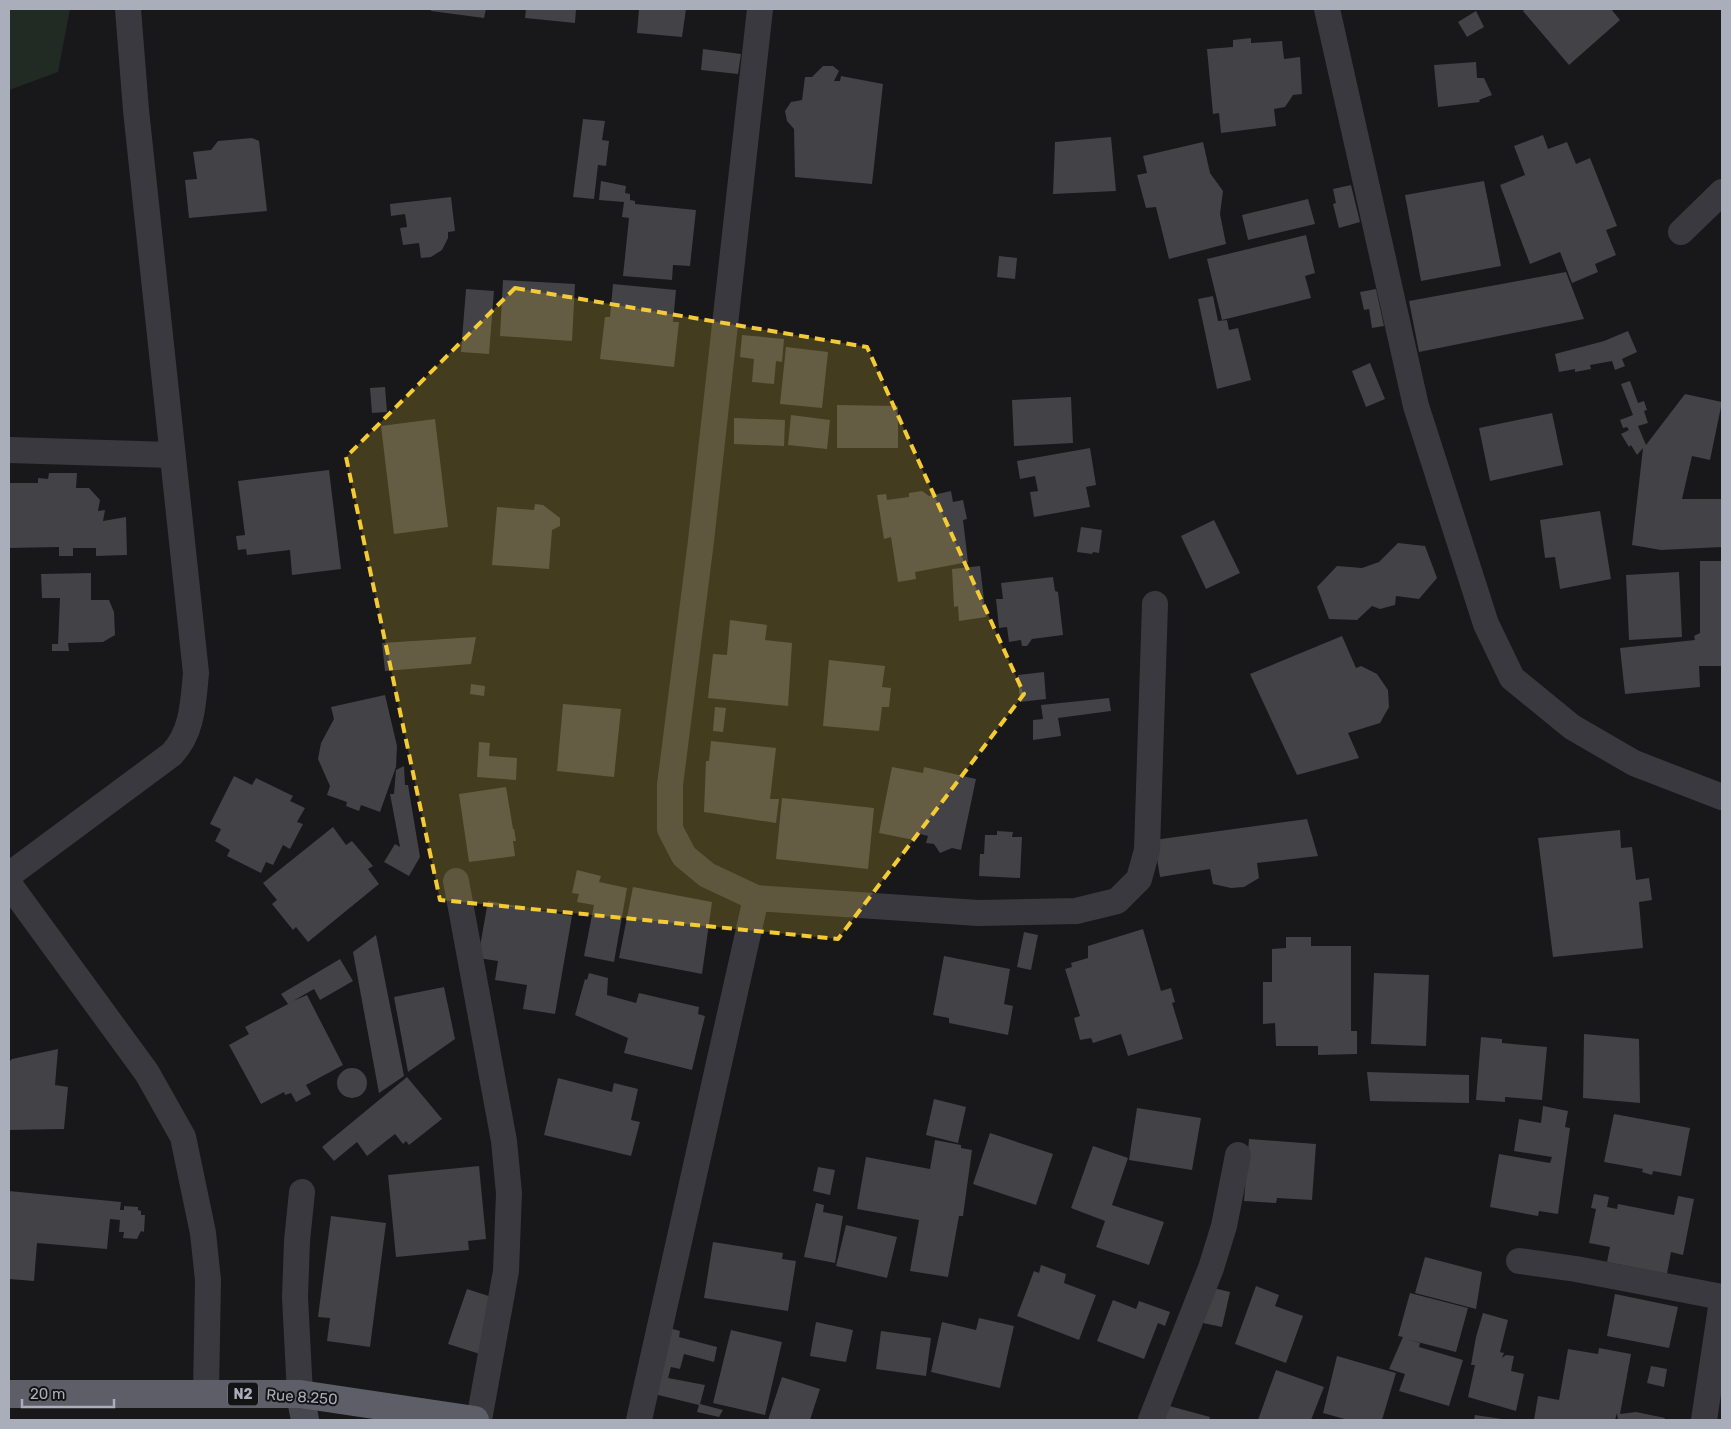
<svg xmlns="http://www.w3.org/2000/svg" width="1731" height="1429" font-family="Rubik,sans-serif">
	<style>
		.green { fill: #222a24 }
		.building { fill: #424247 }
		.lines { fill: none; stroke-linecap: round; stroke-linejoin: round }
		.minor { stroke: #39393f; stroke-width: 26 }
		.secondary { stroke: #47484f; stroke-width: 28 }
		.trunk { stroke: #5d5e67; stroke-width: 28 }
		.marked { fill: #f5cb35; fill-opacity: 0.2; stroke: #f5cb35; stroke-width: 4; stroke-dasharray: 10 6; stroke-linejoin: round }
		.labels { text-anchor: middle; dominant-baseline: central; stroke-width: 4; stroke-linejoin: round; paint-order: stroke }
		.shield { fill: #131315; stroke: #7d7f88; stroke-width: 1 }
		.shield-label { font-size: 14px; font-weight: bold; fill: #aaadba }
		.street-label { font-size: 15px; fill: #aaadba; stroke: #131315 }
	</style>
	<rect width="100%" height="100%" fill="#18181a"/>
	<!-- green -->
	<path class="green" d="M9 9H70L58 72 9 90Z"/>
	<!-- building -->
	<path class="building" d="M431 9H486L484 18 431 11Z
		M526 9H576L575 23 525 18Z
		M639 9H686L682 37 637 33Z
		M1525 9H1611L1620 20 1569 65 1523 11Z
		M1476 11 1484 27 1467 37 1458 22Z
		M1251 38V43L1282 41 1284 59 1300 57 1302 94 1293 95 1285 107 1274 109 1276 126 1221 133 1219 113 1213 114 1207 49 1233 47V40Z
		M703 49 741 54 738 74 701 70Z
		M1476 62 1477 78H1484L1492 95 1479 100 1480 102 1438 107 1434 65Z
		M823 66H833L839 71 834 81H840L841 76 883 84 872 184 795 177 794 129 787 121 785 111 791 102 802 100 805 77H812Z
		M583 119 605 121 602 140 609 141 606 166 598 165 594 199 573 197Z
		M1543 135 1548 149 1567 142 1576 164 1590 158 1617 226 1606 230 1616 255 1595 264 1598 272 1572 283 1560 252 1530 264 1500 185 1525 175 1514 146Z
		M1111 137 1116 191 1053 194 1055 142Z
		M252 138 259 141 267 211 189 218 185 180 197 179 193 152 211 150 218 141Z
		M1203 142 1210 173 1223 191 1220 214 1226 244 1169 259 1156 207 1146 208 1137 175 1147 173 1143 156Z
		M601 181 626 186 625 193 630 194V200L635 201V204L696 210 690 266 673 265 672 280 623 276 629 218 622 217 624 202 599 200Z
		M1484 181 1501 266 1421 281 1405 195Z
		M1351 185 1360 222 1339 228 1333 204 1336 203 1333 189Z
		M451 197 455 231 448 232V238L442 250 431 257 421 258 419 243 403 245 400 228 407 227 405 214 391 216 390 204Z
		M1308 199 1315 224 1248 240 1242 215Z
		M1306 235 1315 273 1305 276 1311 298 1222 320 1207 259Z
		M999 256 1017 258 1015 279 997 277Z
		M1566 272 1584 319 1419 352 1409 301Z
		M503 280 575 284 572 341 500 336Z
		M613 284 676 290 673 322H679L674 367 600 359 605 317H610Z
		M466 289 494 291 489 354 461 352Z
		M1376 289 1384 326 1372 328 1369 309 1364 310 1360 292Z
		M1213 296 1218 321 1227 320 1229 330 1238 328 1251 380 1217 389 1198 299Z
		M1628 331 1637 352 1622 359 1625 366 1615 370 1612 361 1590 365 1591 369 1575 372V369L1559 372 1555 354 1604 341Z
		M742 335 784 339 782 362 776 361 774 384 752 382 754 359 740 357Z
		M786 347 828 352 822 408 780 404Z
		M1370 363 1385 399 1366 407 1352 371Z
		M1630 381 1638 403 1644 401 1647 410 1644 411 1648 423 1638 426 1646 445 1685 394 1722 402 1710 460 1692 456 1682 499H1722V547L1661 550 1632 545 1643 448 1637 455 1631 445 1629 447 1621 434 1629 430 1627 427 1623 428 1620 420 1633 415 1621 384Z
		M385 387 387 412 372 413 370 388Z
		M1071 397 1073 443 1014 446 1012 400Z
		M837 405 898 406V448H837Z
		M1552 413 1563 465 1490 481 1479 428Z
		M791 415 830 420 827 449 788 445Z
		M734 418 785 420 784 446 734 444Z
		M435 419 448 527 394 534 381 426Z
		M1090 448 1096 485 1086 487 1090 507 1034 517 1030 492 1038 491 1035 476 1020 479 1017 461Z
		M329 470 341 569 292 575 290 550 247 555 246 549 238 550 236 536 245 535 238 481Z
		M49 473H77L76 488H89L100 500 98 511 105 510 103 521 126 517 127 555 96 556V548H73V556H59V547L9 548V483H38V478L48 479Z
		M922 491 929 496 951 491 953 502 963 500 967 519 963 520 968 562 915 572 916 579 898 582 891 537 884 539 877 495 886 494 887 500 909 497V493Z
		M535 504 543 505 560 518V526L552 530 549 569 492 565 497 507 534 510Z
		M1600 511 1611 579 1560 589 1555 557 1545 558 1540 520Z
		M1214 520 1240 573 1206 589 1181 536Z
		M1081 527 1102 530 1099 553 1093 552 1092 554 1077 552Z
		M1398 543 1425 546 1437 578 1419 599 1396 596 1395 605 1380 609 1372 606 1357 620 1329 619 1317 587 1337 566 1362 568 1379 562Z
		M1700 561H1722V666H1699L1700 687 1625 694 1620 648 1695 640 1694 636 1700 633Z
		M980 566 986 617 959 621 958 606 954 607 952 569Z
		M1679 572 1682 637 1629 640 1626 575Z
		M91 573V600H109L114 612 115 635 103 642 68 643 69 651H52V644H58L60 598H42L41 574Z
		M1053 577 1055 591 1058 592 1063 635 1032 639 1027 646H1022L1021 640 1009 642 1007 627 999 628 996 599H1003L1001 583Z
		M730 620 767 625 765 640 792 643 788 706 708 698 713 654 727 655Z
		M1342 636 1356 668 1361 666 1377 674 1388 690 1389 707 1380 723 1348 733 1359 758 1297 775 1250 674Z
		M476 637 471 664 385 671 382 643Z
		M829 660 885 666 882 687 891 688 889 707H882L879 731 823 726Z
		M1044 672 1046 699 1020 702 1018 675Z
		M471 684 485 686 484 696 470 694Z
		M385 695 397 746 396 767 380 812 361 805 359 811 346 806 347 802 327 795 330 786 318 759 321 743 334 719 331 707Z
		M1109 698 1111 711 1058 718 1061 736 1033 740V720L1043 719 1041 705Z
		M563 704 621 709 614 777 557 771Z
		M715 707 726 708 723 732 713 731Z
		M711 741 776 748 770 799H779L776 823 704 812 706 761H709Z
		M479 742 490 743 489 756 517 758 516 780 477 777Z
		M404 766 405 785H408L420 857 409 876 384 862 395 844 400 847 390 794H394L396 770Z
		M892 767 923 773 924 767 976 779 961 850 952 848 940 853 934 844 926 843 928 836 916 833 914 840 879 833Z
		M234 776 252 785 256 778 293 796 290 801 305 808 297 822 303 824 290 849 283 845 273 865 266 862 261 873 227 856 230 850 215 841 221 829 210 824Z
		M506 787 513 829H514L516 841H513L515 856 469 862 459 794Z
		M782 798 874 808 868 869 776 859Z
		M1307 819 1318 856 1257 863 1259 878 1244 887 1231 888 1213 884 1210 869 1160 877 1154 840Z
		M333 827 346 845 352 841 373 866 368 869 379 884 308 942 296 927 293 930 272 904 277 900 263 883Z
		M1620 830 1621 848 1632 847 1636 880 1649 878 1652 900 1639 902 1643 948 1553 957 1538 838Z
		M997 831 1013 832 1012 837H1022L1020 878 979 876 980 854H984L985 835H997Z
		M577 870 601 876 599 882 627 888 614 962 584 956 594 905 577 902 579 894 572 893Z
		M633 887 712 902 702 974 619 958Z
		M488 901 572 916 555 1014 523 1009 527 985 495 980 498 961 478 958Z
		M1143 929 1161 991 1171 988 1175 1002 1172 1003 1183 1039 1128 1056 1121 1034 1093 1043 1091 1038 1080 1040 1074 1018 1080 1016 1065 969 1072 967 1071 963 1088 958V946Z
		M1024 932 1038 935 1031 970 1017 967Z
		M376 935 404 1076 379 1093 353 952Z
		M1286 937H1311V946H1351V1031H1357V1054L1318 1055V1046H1276L1275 1023 1263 1024V982H1272V949L1286 948Z
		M944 956 1010 969 1004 1004 1013 1006 1008 1035 949 1023V1018L933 1015Z
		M340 959 353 981 320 1000 314 989 293 1001 307 995 343 1065 306 1085 311 1094 296 1102 291 1093 285 1095 284 1092 261 1104 229 1045 249 1034 245 1027 288 1004 281 994Z
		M589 973 608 978 607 995 636 1003 639 993 699 1007 698 1014 705 1016 692 1070 624 1053 628 1038 575 1015 585 979 587 980Z
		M1374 973 1429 975 1426 1046 1371 1044Z
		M444 987 455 1039 408 1072 394 997Z
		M1584 1034 1639 1039 1640 1103 1583 1098Z
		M1481 1037 1502 1039V1043L1547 1047 1542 1100 1505 1097V1102L1476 1100Z
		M58 1049 55 1085 68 1087 64 1129 9 1130V1062L12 1059Z
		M337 1083a15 15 0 1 1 30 0a15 15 0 1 1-30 0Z
		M1367 1072 1469 1075V1103L1370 1101Z
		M407 1077 442 1119 409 1145 406 1141 403 1144 395 1134 367 1156 357 1142 334 1161 322 1147Z
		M558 1078 612 1092 614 1083 638 1089 631 1120 640 1122 631 1156 544 1135Z
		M934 1099 966 1107 958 1143 926 1135Z
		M1543 1106 1568 1111 1565 1127 1570 1128 1558 1214 1539 1211 1538 1216 1490 1207 1499 1154 1550 1163 1552 1157 1514 1151 1519 1119 1541 1123Z
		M1137 1108 1201 1118 1192 1170 1129 1160Z
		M1614 1114 1690 1128 1681 1176 1653 1171 1652 1175 1642 1172 1643 1169 1604 1162Z
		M990 1133 1053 1154 1036 1205 973 1184Z
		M1249 1139 1316 1144 1312 1200 1277 1198 1276 1203 1244 1201Z
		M935 1140 961 1145V1148L972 1150 963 1216H959L948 1277 910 1271 919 1220 857 1209 866 1157 930 1169Z
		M1093 1146 1128 1158 1112 1205 1164 1222 1149 1265 1096 1247 1105 1221 1071 1208Z
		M479 1166 486 1239 468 1241 469 1250 396 1257 388 1175Z
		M818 1167 835 1170 830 1195 813 1191Z
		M9 1191 121 1202 120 1210H124V1206L138 1207V1210L141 1211V1215H145L144 1232 141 1231 137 1239 123 1238 124 1232H119L120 1220 110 1219 107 1249 37 1243 34 1281 9 1279Z
		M1594 1194 1609 1197 1607 1207 1617 1209 1618 1204 1674 1215 1678 1196 1694 1199 1683 1255 1671 1252 1667 1274 1607 1262 1610 1247 1589 1243 1596 1209 1591 1208Z
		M816 1203 824 1205 823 1212 843 1216 835 1263 804 1257Z
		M331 1216 386 1223 370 1347 327 1341 330 1318 318 1317Z
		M846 1225 897 1237 887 1278 836 1266Z
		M713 1242 783 1253 782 1259 796 1261 788 1311 704 1298Z
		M1425 1257 1482 1272 1476 1309 1415 1293Z
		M1041 1265 1066 1274 1064 1283 1096 1295 1079 1340 1017 1316 1034 1271 1039 1273Z
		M1205 1286 1230 1292 1222 1327 1184 1319Z
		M1256 1286 1279 1295 1275 1306 1303 1316 1286 1363 1235 1344Z
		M467 1289 501 1300 480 1354 448 1344Z
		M1410 1293 1468 1308 1456 1352 1406 1339 1420 1343 1419 1347 1463 1360 1449 1406 1399 1391 1405 1374 1389 1369 1403 1337 1398 1336Z
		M1615 1294 1678 1307 1669 1348 1607 1336Z
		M1113 1300 1136 1309 1139 1301 1170 1312 1165 1326 1158 1323 1144 1359 1097 1341Z
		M1483 1313 1508 1320 1500 1352 1504 1353 1502 1358 1506 1355 1514 1356 1511 1371 1524 1374 1516 1411 1468 1397 1475 1365H1471L1476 1337Z
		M979 1318 1014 1326 1000 1388 931 1372 942 1322 976 1330Z
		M816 1322 853 1330 846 1362 810 1356Z
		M666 1327 680 1331 679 1337 717 1347 714 1362 684 1354 680 1369 671 1367 668 1378 705 1385 700 1404 723 1410 719 1417 697 1412 699 1405 650 1393Z
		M731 1330 782 1342 765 1415 713 1403Z
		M881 1331 931 1338 926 1376 876 1369Z
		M1599 1348 1631 1354 1620 1414 1636 1412 1665 1418 1664 1420H1618L1617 1413 1615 1420H1534L1538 1396 1559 1400 1568 1349 1598 1354Z
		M1337 1356 1396 1373 1382 1420H1348L1323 1413Z
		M1651 1366 1667 1369 1664 1387 1647 1383Z
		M1276 1370 1324 1387 1311 1420H1258Z
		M782 1377 820 1389 810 1420H768Z
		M1162 1404 1210 1417 1209 1420H1157Z
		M1475 1415 1502 1419V1420H1474Z"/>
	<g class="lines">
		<!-- minor -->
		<path class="minor" d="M1327 9 1416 406 1486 624 1512 678 1572 727 1634 763 1722 797
			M1681 232 1722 192
			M9 450 172 455
			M9 875 172 754C193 731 193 703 196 673L136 110 128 9
			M456 881 504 1141 509 1193 506 1271 479 1420
			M9 884 147 1073 183 1137 203 1233 208 1280 206 1394
			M756 898 978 913 1076 911 1117 901 1139 879 1147 850 1155 604
			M1519 1261 1576 1269 1722 1297
			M300 1394 295 1297 297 1241 302 1192
			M639 1420 756 898 707 875 684 856 670 829V785L701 541 760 9
			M1151 1420 1211 1268 1224 1226 1238 1155
			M1704 1420 1722 1301"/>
		<!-- secondary -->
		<path class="secondary" d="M300 1394 305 1420"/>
		<!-- trunk -->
		<path class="trunk" d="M9 1394H300L475 1420"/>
	</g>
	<!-- marked area -->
	<path class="marked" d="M515 288 867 347 1024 694 838 939 440 900 346 457Z"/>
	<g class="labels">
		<!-- shield labels -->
		<rect class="shield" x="228" y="1382.5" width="30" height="23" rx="4"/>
		<g class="shield-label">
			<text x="243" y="1394">N2</text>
		</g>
		<!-- street labels -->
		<g class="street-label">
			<text transform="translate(302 1397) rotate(4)">Rue 8.250</text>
		</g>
	</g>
	<!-- border -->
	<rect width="1731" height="1429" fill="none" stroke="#aaadba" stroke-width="20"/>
	<!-- scale -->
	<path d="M22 1399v8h92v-8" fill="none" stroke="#aaadba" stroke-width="2.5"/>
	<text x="30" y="1399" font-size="15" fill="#aaadba" stroke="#131315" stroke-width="4" paint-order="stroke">20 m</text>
</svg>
